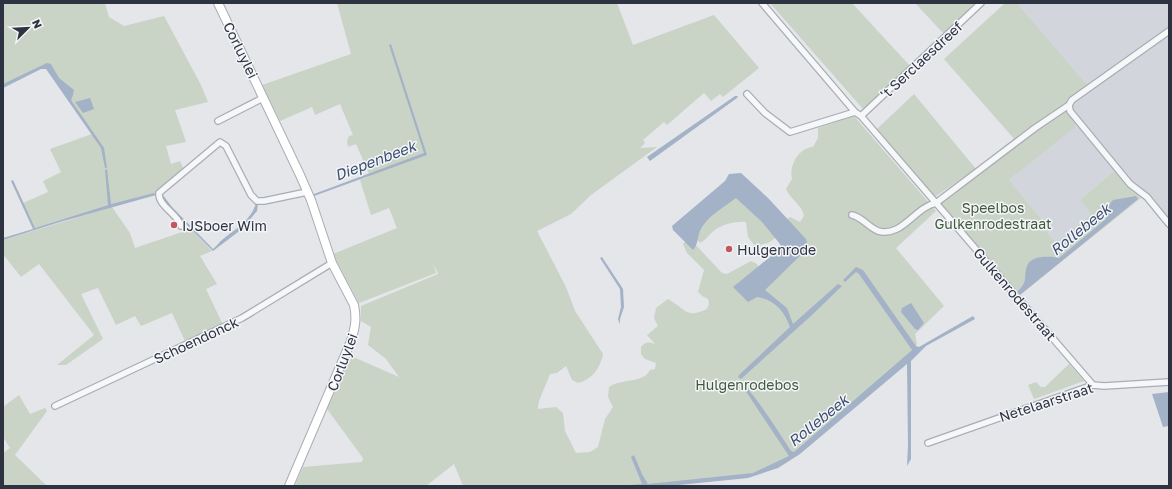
<svg xmlns="http://www.w3.org/2000/svg" width="1172" height="489" font-family="'Golos Text',sans-serif">
	<style>
		.built { fill: #d2d5dc }
		.green { fill: #c9d3c6 }
		.water { fill: #a3b2c6 }
		.lines { fill: none; stroke-linecap: round; stroke-linejoin: round }
		.street-casing { stroke: #a9adb4; stroke-width: 8 }
		.secondary-casing { stroke: #a9adb4; stroke-width: 10 }
		.street { stroke: #f6f7f9; stroke-width: 5.5 }
		.secondary { stroke: #fff; stroke-width: 8 }
		.poi-dot { fill: #c05861; stroke: #f4f5f8; stroke-width: 1.5 }
		.labels { text-anchor: middle; dominant-baseline: central; stroke-width: 3; stroke-linejoin: round; paint-order: stroke }
		.street-label { font-size: 14px; fill: #2d3341; stroke: #f4f5f8 }
		.park-label { font-size: 14px; fill: #405b3c; stroke: #f4f5f8 }
		.poi-label { font-size: 14px; fill: #2d3341; stroke: #f4f5f8; text-anchor: start }
		.water-label { font-size: 15px; font-style: italic; fill: #3c5071; stroke: #f4f5f8 }
	</style>
	<rect width="100%" height="100%" fill="#e4e6ea"/>
	<!-- built -->
	<path class="built" d="M1017 3H1169V230L1144 200 1127 186 1114 171 1080 200 1091 214 1056 243 1040 224 1043 221 1009 180 1074 127 1075 123 1062 108 1070 99 1088 86Z"/>
	<!-- green -->
	<path class="green" d="M3 3H105L109 17 124 26 164 16 201 85 208 102 175 110 186 142 166 146 171 164 180 161 183 168 156 193 111 204 35 228 23 203 48 192 43 181 61 172 50 149 92 134 46 66 3 88Z
		M337 3H617L633 45 714 15 759 68 723 97 720 94 711 101 704 93 667 125 664 122 643 140 645 143 640 148 657 147 591 195 571 214 537 231 566 287 575 311 603 354C600 368 593 379 578 383L572 380 566 366 557 373 550 374C547 383 537 402 538 409L556 407 563 413 565 431 576 453 590 452 598 447 605 419 613 407 608 397 609 387C622 378 643 384 650 370L655 369 656 363 645 359 641 354V347C646 341 649 342 655 344L647 335 658 326 654 318 656 308 668 299C686 309 685 319 707 309L709 304 708 299 702 296 698 292 704 270 687 253 683 244 687 239 693 242 722 273 727 274 751 261 757 264 759 268 780 269 784 221 790 217 800 222 804 216C803 206 790 199 786 189L792 179C789 166 798 148 813 147L818 138V128L854 116 936 211 896 248 944 306 915 334 917 344 915 350 793 456 746 478 656 486H463L454 464 426 486H295L303 467 362 462 363 458 327 409 351 356 399 377 386 359 368 345 371 327 361 321V306L438 274 433 263 436 273 359 303 333 254 397 228 389 208 371 215 360 180 370 176 356 144 348 147 347 141 349 136 353 135 340 104 315 115 312 107 280 121 262 85 351 54Z
		M770 3H852L910 66 863 109Z
		M915 3H975L944 34Z
		M1005 3H1017L1088 86 1070 99 1062 108 1075 123V127L1009 180 1043 221 1040 224 1056 243 1091 214 1080 200 1114 171 1127 186 1141 198 1021 294 1016 295 936 203 1016 141 944 59Z
		M914 94 976 169 936 196 932 195 877 129Z
		M736 195 745 198 777 237 768 243 755 246 748 237 746 222C736 221 723 224 715 230 709 234 707 239 700 243L694 236 697 221Z
		M112 207 130 233 135 248 191 229 212 251 200 256 217 284 206 289 223 325 186 343 172 313 141 326 135 316 116 325 98 288 81 294 103 339 66 365H57L94 335 39 264 21 277 3 254V240Z
		M1069 364 1084 381 1034 399 1028 385 1036 382 1041 387H1045Z
		M19 395 30 414 45 408 47 411 15 455 47 486H3V453L10 448 3 437V407Z"/>
	<!-- water -->
	<path class="water" d="M391 44 427 155 314 196V194L424 153 389 45Z
		M47 63 51 64 59 78 74 90 73 95 71 100 104 148 107 168H105L101 148 46 69H41L3 88V84Z
		M735 96H738L737 98 650 161 647 157Z
		M90 98 94 109 83 113 75 102Z
		M107 169 111 204 154 193 156 195 60 222 3 240V238L33 229 11 181 13 180 35 228 108 205 105 170Z
		M741 173 768 198 806 239 808 246 806 250 765 290 787 308 793 324 838 284 842 286 812 315 741 379 738 377 740 374 790 327C784 311 775 300 757 297L748 302 733 287 781 248 780 244 762 222 736 198C726 206 709 215 702 227 697 234 699 244 693 250L673 230 672 226 725 181 729 174Z
		M162 194 172 207 213 249C217 246 219 242 222 240 235 229 251 221 256 203L258 204 257 211 242 229 213 251 175 213 161 196Z
		M1136 196 1138 199 1020 295 1017 292C1029 281 1023 278 1027 266 1031 255 1049 256 1059 258L1106 219 1109 205 1113 200Z
		M602 257 623 289 624 307 620 319V324L618 319 621 307 620 289 600 258Z
		M856 267 863 270 916 346 919 347 973 316 975 319 926 346 911 361V459L907 466 908 445 907 364 800 454 778 468 748 478 669 486H618L642 484 631 457 634 455 642 474 648 484 753 473 789 456 739 381 742 382C759 401 777 429 791 451L794 452 911 351 912 350 859 274 856 272 845 282 843 280Z
		M911 303 924 323 918 330 915 329 901 312 902 308Z
		M1169 392V426L1163 427 1152 394Z"/>
	<g class="lines">
		<defs>
			<path id="street" d="M762 3 855 112 861 116 1093 385
				M747 94 765 113 790 132 855 112
				M1069 105 1070 111 1130 184 1147 197 1169 224
				M861 116 981 3
				M218 121 263 98
				M852 215C862 217 868 227 878 231 902 238 915 207 936 203L1035 128 1069 105 1072 100 1169 31
				M181 226C178 214 158 206 159 193L220 142 226 146 251 195 257 201H264L307 192
				M55 406 242 318 332 263
				M928 443 1093 385 1104 386 1169 382"/>
			<path id="secondary" d="M218 3 300 175 311 200 332 263 354 305C357 319 355 328 351 341L289 486"/>
		</defs>
		<!-- street casing -->
		<use href="#street" class="street-casing"/>
		<!-- secondary casing -->
		<use href="#secondary" class="secondary-casing"/>
		<!-- street -->
		<use href="#street" class="street"/>
		<!-- secondary -->
		<use href="#secondary" class="secondary"/>
	</g>
	<!-- markers -->
	<g class="poi-dot">
		<circle cx="174" cy="225" r="4"/>
		<circle cx="729" cy="249" r="4"/>
	</g>
	<g class="labels">
		<!-- street labels -->
		<g class="street-label">
			<text transform="translate(241 50) rotate(64)">Corluylei</text>
			<text transform="translate(921 60) rotate(-43)">'t Serclaesdreef</text>
			<text transform="translate(1015 294) rotate(49)">Gulkenrodestraat</text>
			<text transform="translate(196 340) rotate(-25)">Schoendonck</text>
			<text transform="translate(342 362) rotate(-69)">Corluylei</text>
			<text transform="translate(1046 402) rotate(-18)">Netelaarstraat</text>
		</g>
		<!-- park labels -->
		<g class="park-label">
			<text x="993" y="207">Speelbos<tspan x="993" dy="16">Gulkenrodestraat</tspan></text>
			<text x="747" y="384">Hulgenrodebos</text>
		</g>
		<!-- poi labels -->
		<g class="poi-label">
			<text x="182" y="225">IJSboer Wim</text>
			<text x="737" y="249">Hulgenrode</text>
		</g>
		<!-- water labels -->
		<g class="water-label">
			<text transform="translate(375 160) rotate(-21)">Diepenbeek</text>
			<text transform="translate(1080 229) rotate(-39)">Rollebeek</text>
			<text transform="translate(818 420) rotate(-39)">Rollebeek</text>
		</g>
	</g>
	<!-- border -->
	<rect width="1172" height="489" fill="none" stroke="#2d3341" stroke-width="8"/>
	<!-- north arrow -->
	<g transform="translate(28 28) rotate(66)" stroke="#f4f5f8" stroke-width="3" paint-order="stroke">
	<path d="M0-3L7 15L0 10L-7 15Z" fill="#2d3341"/>
	<text y="-6" font-size="11" font-weight="bold" text-anchor="middle" fill="#2d3341">N</text>
	</g>
</svg>
